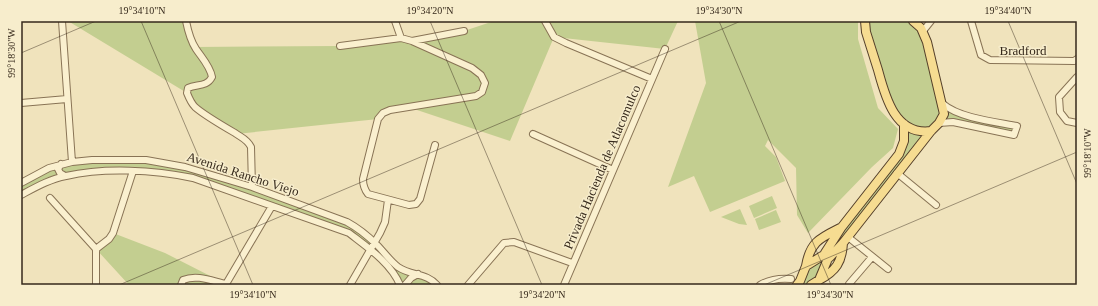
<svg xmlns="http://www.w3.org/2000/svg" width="1098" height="306" font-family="Georgia,serif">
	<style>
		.green { fill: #c3ce90 }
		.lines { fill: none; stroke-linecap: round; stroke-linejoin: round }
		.minor-casing { stroke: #887355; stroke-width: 8 }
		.major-casing { stroke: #55402a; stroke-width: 10 }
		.minor { stroke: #faf0cf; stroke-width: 6 }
		.major { stroke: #f6dc91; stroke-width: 8 }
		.ticks { fill: none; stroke: #36291b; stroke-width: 1; stroke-opacity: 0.45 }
		.labels { text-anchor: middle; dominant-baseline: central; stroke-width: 3; stroke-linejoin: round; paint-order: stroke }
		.street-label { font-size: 13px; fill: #36291b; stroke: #f7edcc }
		.neatline { fill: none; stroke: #36291b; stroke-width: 1.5 }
		.ticks-label { font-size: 10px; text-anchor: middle; fill: #36291b }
	</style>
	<rect width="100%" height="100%" fill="#f0e3bc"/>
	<!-- green -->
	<path class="green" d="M68 21H186L195 47 340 46 401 38 412 41 464 31 494 21H678L665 49 554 37 510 141 408 107 390 110 378 119 236 134 194 106 187 93Z
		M695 21H858V39L878 108 898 129 893 148 872 167 808 233 797 215 796 168 768 140 765 146 776 157 785 181 710 212 694 176 668 187 706 83Z
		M865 21H913L921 28 943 104 948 108 1017 126 1014 135 953 122 939 123 832 255 826 250 899 154 905 129 893 113Z
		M92 160 172 164 185 167 347 222 398 266 436 285H400L391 270 349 233 193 178 133 171 76 174 21 195V183L49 168Z
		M772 196 777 208 754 218 749 206Z
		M740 209 747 225 739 224 721 217Z
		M776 210 781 222 759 230 755 219Z
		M113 233 165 253 228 285H129L96 249Z
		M817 260 825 267 811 285H805L800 281 802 275Z"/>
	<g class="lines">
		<defs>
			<path id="minor" d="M62 21 72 162
				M186 21C188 31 190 40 196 49 202 58 210 66 212 77 207 87 197 84 188 88L187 93C189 98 191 103 195 107 204 115 223 126 235 133 242 138 247 139 251 147L252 187
				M395 21 401 38 412 41 472 68 481 75 485 83 482 92 476 96 390 110 383 113 378 119 363 179C363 185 364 189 368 194L409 205 416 204 420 199 435 145
				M545 21 554 37 566 43 652 79
				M971 21 981 55 990 60 1074 61 1077 59
				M923 31 931 21
				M412 41 464 31
				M340 46 401 38
				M1077 77 1059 97 1060 112 1067 121 1077 123
				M21 103 67 99
				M939 123 953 122 1014 135 1017 126C996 122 959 118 943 104
				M533 134 613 170
				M61 164 58 169 60 173 65 176
				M897 173 936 205
				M21 183 49 168 72 162 92 160H146L185 167 252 187 347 222C358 228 368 236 377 245 384 252 390 261 398 267 411 276 427 273 437 285
				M21 195C36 187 50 179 66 176 105 167 154 170 193 178L349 233C367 247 391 263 400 285
				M50 198 96 249
				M848 237 888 269
				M96 249 109 239 113 233 133 171
				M96 249V285
				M226 284 272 206
				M849 284 872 257
				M181 285 183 280C197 274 212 281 226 284
				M350 285 380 233 385 222 388 200
				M405 285 411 278 418 274
				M468 285 504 243 514 242 572 263
				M564 285 665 49
				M760 285C770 279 779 278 791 279"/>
			<path id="major" d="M865 21 866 32C870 45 874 57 878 70 885 96 895 136 931 131
				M825 253 841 228 899 154 904 141V124
				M830 257 843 243 931 131 939 123 944 114 927 42 921 28 913 21
				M806 266C810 242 820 238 840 228
				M819 280C836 271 842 262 843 243
				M797 285 800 281 806 266 822 256
				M811 285 819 280 827 261"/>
		</defs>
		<!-- minor casing -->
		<use href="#minor" class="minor-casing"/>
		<!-- major casing -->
		<use href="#major" class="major-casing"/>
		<!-- minor -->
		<use href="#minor" class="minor"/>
		<!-- major -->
		<use href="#major" class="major"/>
	</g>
	<!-- ticks -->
	<path class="ticks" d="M141 21 253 285M430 21 542 285M719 21 831 285M1008 21 1077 184M21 53 96 21M119 285 741 21M764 285 1077 152"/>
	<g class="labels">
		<!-- street labels -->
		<g class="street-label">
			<text x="1023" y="50">Bradford</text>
			<text transform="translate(602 167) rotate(-67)">Privada Hacienda de Atlacomulco</text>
			<text transform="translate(243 174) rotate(18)">Avenida Rancho Viejo</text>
		</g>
	</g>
	<!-- border -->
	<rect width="1098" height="306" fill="none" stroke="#f7edcc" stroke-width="44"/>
	<rect x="22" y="22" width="1054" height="262" class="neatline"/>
	<g class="ticks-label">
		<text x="142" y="14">19°34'10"N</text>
		<text x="430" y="14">19°34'20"N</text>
		<text x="719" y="14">19°34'30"N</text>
		<text x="1008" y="14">19°34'40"N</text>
		<text transform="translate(11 53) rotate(-90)" y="4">99°18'30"W</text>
		<text transform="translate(1087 153) rotate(-90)" y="4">99°18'10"W</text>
		<text x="253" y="298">19°34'10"N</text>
		<text x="542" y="298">19°34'20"N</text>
		<text x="830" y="298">19°34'30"N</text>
	</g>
</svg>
